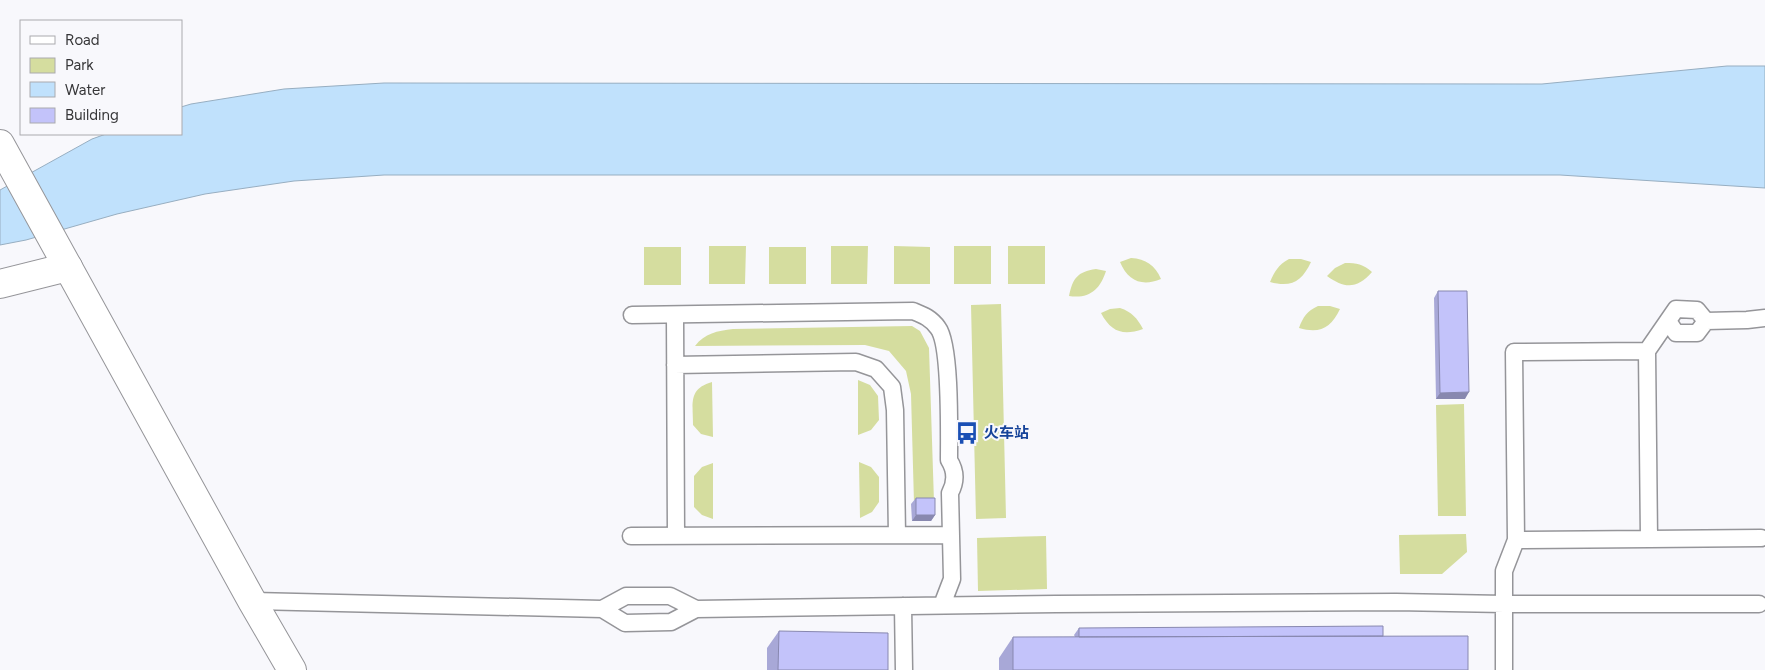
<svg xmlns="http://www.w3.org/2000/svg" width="1765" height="670" font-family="Figtree,'Noto Sans SC',sans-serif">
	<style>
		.green { fill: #d5dd9f }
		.water { fill: #c0e1fc; stroke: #97aec1 }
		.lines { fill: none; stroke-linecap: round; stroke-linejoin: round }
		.service-casing { stroke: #959599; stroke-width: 19 }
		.minor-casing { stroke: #959599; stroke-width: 30 }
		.tertiary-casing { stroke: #959599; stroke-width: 30 }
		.service { stroke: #fff; stroke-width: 16 }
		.minor { stroke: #fff; stroke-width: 28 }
		.tertiary { stroke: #fff; stroke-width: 28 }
		.wall { fill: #a8a8d7 }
		.shaded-wall { fill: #8888af }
		.building { fill: #c3c3fa; stroke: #8888af }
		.labels { text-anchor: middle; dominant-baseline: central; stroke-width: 4; stroke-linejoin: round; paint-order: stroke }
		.transit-label { font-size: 15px; font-weight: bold; fill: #164399; stroke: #f8f8fc; text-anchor: start }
	</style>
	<rect width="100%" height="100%" fill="#f8f8fc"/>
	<!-- green -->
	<path class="green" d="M709 246H746L745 284H709Z
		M831 246H868L867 284H831Z
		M894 246 930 247V284H894Z
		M954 246H991V284H954Z
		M1008 246H1045V284H1008Z
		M644 247H681V285H644Z
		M769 247H806V284H769Z
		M1131 258C1146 259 1155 265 1161 279 1142 287 1128 281 1120 262Z
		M1289 259H1301L1311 262C1302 281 1292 288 1270 282 1275 271 1278 265 1289 259Z
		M1345 263C1357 263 1363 264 1372 272 1357 289 1345 289 1327 276L1335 268Z
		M1096 269 1106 271C1100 290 1089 299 1069 296 1073 278 1077 272 1096 269Z
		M1001 304 1006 518 976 519 971 305Z
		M1318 306H1330L1340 309C1331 328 1320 334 1299 328 1303 317 1307 311 1318 306Z
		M1120 308C1132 312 1137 318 1143 329 1123 336 1111 332 1101 313L1110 309Z
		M912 326 920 331 929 348 934 502 914 503 911 394 906 371 889 351 865 345 695 346C705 333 717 331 733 329Z
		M858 380 870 385 878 396 879 420 871 430 858 435Z
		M712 382 713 437 701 434 693 425C693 403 688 389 712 382Z
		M1464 404 1466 516H1438L1436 405Z
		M859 462 871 467 879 477V502L872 512 860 518Z
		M713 463V519L702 515 694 507V476L702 467Z
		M1466 534 1467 552 1442 574H1400L1399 535Z
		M1046 536 1047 589 978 591 977 538Z"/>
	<!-- water -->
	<path class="water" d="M1727 66H1765V188L1560 175H384L294 181 205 194 117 214 26 240 0 245V190L92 139 106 134H181V107L191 104 284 89 384 83 1542 84Z"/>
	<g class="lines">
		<defs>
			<path id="service" d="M632 315 913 311C923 315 931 318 938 328 951 345 949 434 949 460 956 471 956 482 950 493L952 579 942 605
				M675 315 676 535
				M1668 321 1676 333H1697L1706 321
				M1706 321 1747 320 1765 318
				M1647 351 1514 352 1516 540 1649 539 1647 351 1676 309 1697 310 1706 321
				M675 365 856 362 876 369 892 387 895 410 897 535
				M631 536 951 535
				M1649 539 1761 538
				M252 601 602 609 625 623 671 622 696 609 1056 604 1396 602 1504 604H1759
				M903 606 904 670
				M602 609 626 596H670L696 609
				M1504 670V571L1516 540"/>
			<path id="minor" d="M0 284 68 267"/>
			<path id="tertiary" d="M0 144 252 601 292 670"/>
		</defs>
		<!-- service casing -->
		<use href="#service" class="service-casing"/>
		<!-- minor casing -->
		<use href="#minor" class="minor-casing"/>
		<!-- tertiary casing -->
		<use href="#tertiary" class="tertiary-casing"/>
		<!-- service -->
		<use href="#service" class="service"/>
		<!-- minor -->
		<use href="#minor" class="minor"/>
		<!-- tertiary -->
		<use href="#tertiary" class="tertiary"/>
	</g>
	<!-- wall -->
	<path class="wall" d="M1438 291 1465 399H1436L1434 298Z
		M916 498 935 515 931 521H912L911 504Z
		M1079 628 1383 636 1468 670H999V658L1013 637H1075L1074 635Z
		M779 631 888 670H767V648Z"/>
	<!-- shaded-wall -->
	<path class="shaded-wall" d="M1469 392 1465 399H1436L1440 393Z
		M916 515H935L931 521H912Z"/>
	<!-- building -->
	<path class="building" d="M1438 291H1467L1469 392 1440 393Z
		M916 498H935V515H916Z
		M1383 626V636L1079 637V628Z
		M779 631 888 633V670H778Z
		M1468 636V670H1013V637Z"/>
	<!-- icons -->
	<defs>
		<symbol id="bus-bare" viewBox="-9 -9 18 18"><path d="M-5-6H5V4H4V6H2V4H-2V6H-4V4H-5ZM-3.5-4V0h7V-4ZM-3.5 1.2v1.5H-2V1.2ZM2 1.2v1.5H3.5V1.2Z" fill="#1a4fb4" stroke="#f8f8fc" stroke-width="2.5" paint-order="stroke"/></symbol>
	</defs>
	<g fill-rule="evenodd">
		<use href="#bus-bare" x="951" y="417" width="32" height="32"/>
	</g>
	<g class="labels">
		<!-- transit labels -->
		<g class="transit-label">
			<text x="984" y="433">火车站</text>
		</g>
	</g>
	<!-- legend -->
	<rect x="20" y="20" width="162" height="115" fill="#f8f8fc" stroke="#aaaaae"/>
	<rect x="30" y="36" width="25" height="8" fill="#ffffff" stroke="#aaaaae"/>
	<text x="65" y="45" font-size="15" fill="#363638">Road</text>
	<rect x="30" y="58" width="25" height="15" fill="#d5dd9f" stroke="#aaaaae"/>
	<text x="65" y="70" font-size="15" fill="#363638">Park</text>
	<rect x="30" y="82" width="25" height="15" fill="#c0e1fc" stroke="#aaaaae"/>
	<text x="65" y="95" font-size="15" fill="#363638">Water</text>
	<rect x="30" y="108" width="25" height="15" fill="#c3c3fa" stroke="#aaaaae"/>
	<text x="65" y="120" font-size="15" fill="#363638">Building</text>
</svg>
